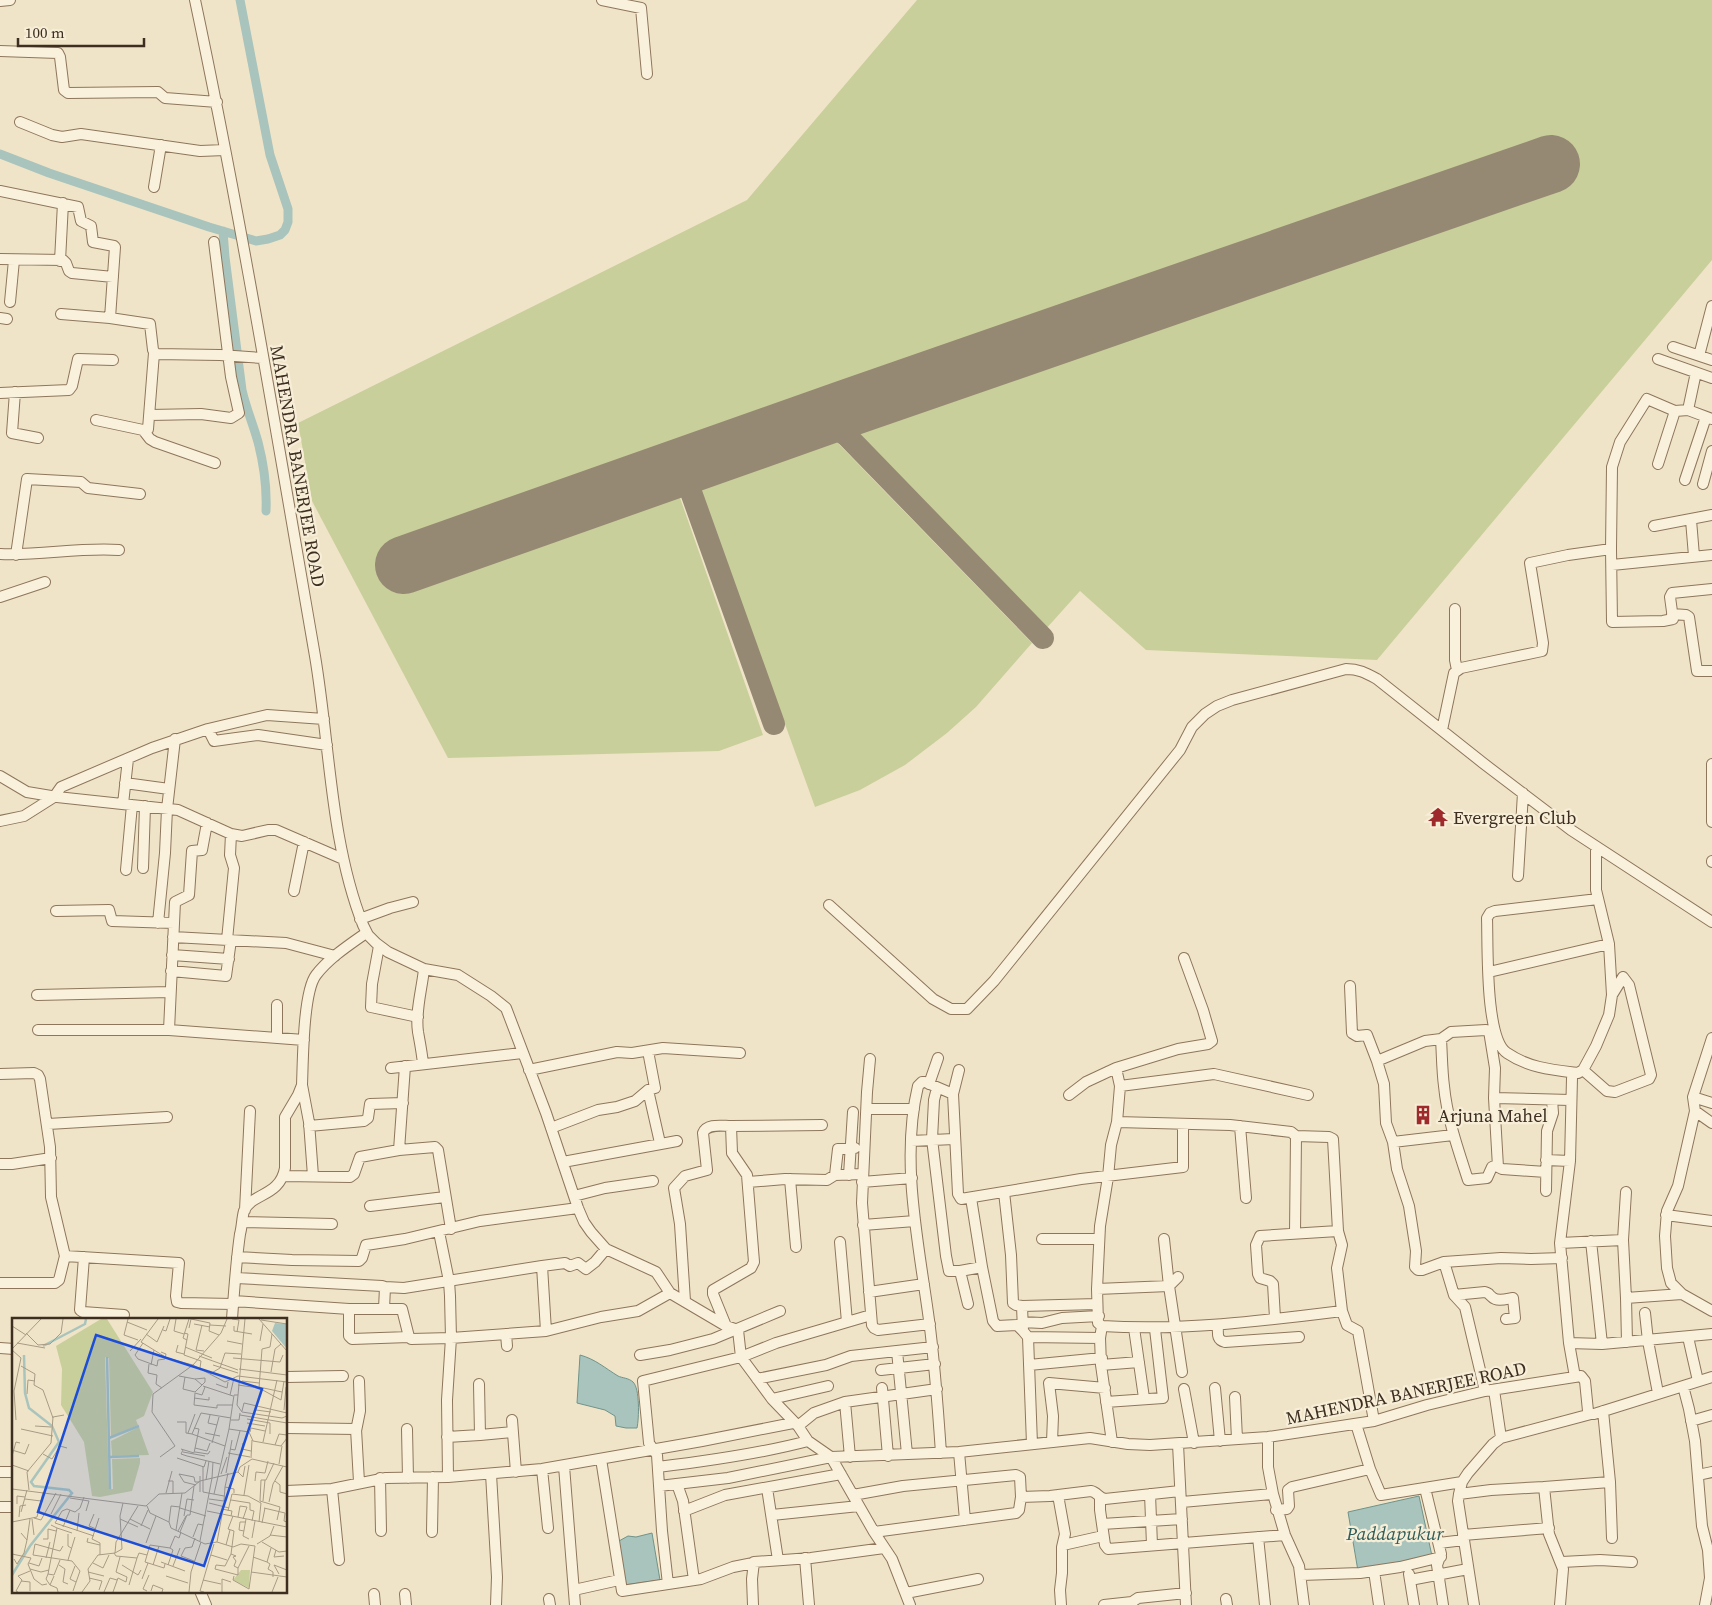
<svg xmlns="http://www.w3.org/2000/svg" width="1712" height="1605" font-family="'Source Serif 4',serif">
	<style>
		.green { fill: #c9cf9b }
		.water { fill: #a9c4bc; stroke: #6f938a }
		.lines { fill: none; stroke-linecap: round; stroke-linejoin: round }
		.canal { stroke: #a9c4bc; stroke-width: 9 }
		.taxiway { stroke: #968974; stroke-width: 22 }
		.runway { stroke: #968974; stroke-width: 58 }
		.minor-casing { stroke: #8d765c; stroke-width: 12 }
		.minor { stroke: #faf1dc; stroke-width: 10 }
		.labels { text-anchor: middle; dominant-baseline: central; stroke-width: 4.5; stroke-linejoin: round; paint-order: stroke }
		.street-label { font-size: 18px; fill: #3d2e20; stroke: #f7eed8 }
		.poi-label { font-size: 18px; fill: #3d2e20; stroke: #f7eed8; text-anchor: start }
		.water-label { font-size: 19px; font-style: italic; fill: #2f5d5a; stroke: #f7eed8 }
		.inset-river { fill: none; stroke: #a9c4bc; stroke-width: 2.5 }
		.inset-road { fill: none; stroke: #a89b85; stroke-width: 1 }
		.view { fill: #1d4ed8; fill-opacity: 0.15; stroke: #1d4ed8; stroke-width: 2.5 }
		.inset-edge { fill: none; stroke: #3d2e20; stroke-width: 2.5 }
	</style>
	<rect width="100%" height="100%" fill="#f0e4c8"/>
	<!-- green -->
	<path class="green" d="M917 0H1712V260L1377 660 1146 650 1080 591 1045 630 855 429 1557 181 1545 146 398 554 410 587 678 492 763 735 719 751 448 758 312 501 298 423 747 200Z
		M832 437 1032 643 976 707 947 733 905 765 860 790 815 807 698 484Z"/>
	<!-- water -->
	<path class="water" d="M580 1355C595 1359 605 1368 618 1376 622 1378 629 1378 633 1382 640 1388 639 1419 637 1428H626L616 1426 615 1416 605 1410 577 1403Z
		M1419 1496 1432 1556 1358 1571 1348 1512Z
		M652 1533 660 1580 624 1585 619 1541 628 1536 636 1537Z"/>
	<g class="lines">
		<!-- canal -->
		<path class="canal" d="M0 154 49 173 209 227 256 241 268 239 280 235 285 230 288 222V209L270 155 240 0
			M223 231 225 257 242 390C246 408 253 424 258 442 264 465 267 487 266 511"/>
		<!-- taxiway -->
		<path class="taxiway" d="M848 408 845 431 847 436 1043 638
			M810 422C826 424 835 426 847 436
			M682 467 774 724"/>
		<!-- runway -->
		<path class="runway" d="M404 565 848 408 1551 164"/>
		<defs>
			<path id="minor" d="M195 0C241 217 277 437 315 656 330 745 330 841 363 925L368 935 376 943 388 952 424 969 458 975 491 996 506 1008 546 1113 578 1208 584 1222 591 1232 606 1249 656 1272 670 1293 726 1326 738 1330 741 1357 772 1399 798 1426 808 1441 831 1457 874 1532 892 1559 910 1605
				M602 0 641 8 647 74
				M0 1 10 0
				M0 51 58 53 60 57 64 90 68 93 158 92 165 98 217 102
				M20 122 52 135 62 137 81 134 200 151 225 150
				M154 187 161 145
				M0 191 78 207 81 221 91 226 93 242 114 246 115 247 110 318 150 324 153 350 156 354 220 355 262 358
				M0 259 63 260 66 263 69 271 72 273 113 277
				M60 261 63 203
				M10 302 14 260
				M61 314 110 318
				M0 318 7 319
				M1673 347 1712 360
				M1700 352 1712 306
				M1658 359 1712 378
				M15 392 12 433 38 438
				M0 393 69 390 72 386 78 359 113 360
				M1688 410 1695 377
				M150 415 201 414 231 418 239 413 231 377 214 242
				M96 420 143 430 148 429 154 353
				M143 430 150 439 155 442 215 463
				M1658 464 1675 411
				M1685 480 1706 417
				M1703 484 1712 451
				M1691 520 1694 556
				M1654 526 1712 515
				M0 554C40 556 79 547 119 550
				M16 555 27 479 81 482 88 488 140 494
				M1612 565 1712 555
				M0 597 45 582
				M1455 609V660L1457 670
				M1672 614 1686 615 1689 617 1697 671H1712
				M1673 617V619L1670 597 1672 593 1712 589
				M1673 619 1663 621 1612 622 1611 549 1612 467 1620 442 1647 399 1675 411 1688 410 1712 419
				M208 729 214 741 258 735 327 745
				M1442 730 1454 673 1461 668 1542 651 1543 643 1530 563 1568 555 1611 549
				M1712 764V822
				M0 776 27 792 57 797 178 810 231 834 242 836 268 830H276L343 859
				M125 783 169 789
				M123 804 128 759
				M0 821 24 816 54 797 61 787 152 748 208 729 267 715 324 719
				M1596 847V890L1609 944 1612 995 1609 1015 1596 1046 1583 1070 1578 1073C1553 1070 1529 1068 1507 1053 1485 1039 1488 946 1487 918L1490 913 1495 911 1598 899
				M1712 861V862
				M143 868 145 806
				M126 870 132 805
				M1518 876 1523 793
				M294 891 304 842
				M829 905 933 999 951 1009H967L994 981 1180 750 1192 727 1205 714 1217 706 1232 700 1346 669C1359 669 1366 673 1377 679L1483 763 1571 830 1712 922
				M56 911 109 910 112 921 174 923
				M360 919 390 908 413 902
				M158 923 165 853 167 809 175 739
				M173 937 286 943 335 956
				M227 940 234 868 230 855 231 834
				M379 946 372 984 371 1007 418 1017
				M172 955 229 959
				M171 971 226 976 231 940
				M1489 972 1609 944
				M1350 986 1352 1033 1357 1036 1367 1035 1377 1061
				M37 995 170 992
				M38 1030H169L304 1040
				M169 1030 175 902 189 895 192 851 202 850 207 823
				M277 1038V1005
				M1712 1038 1693 1097 1695 1111 1678 1186 1667 1211 1665 1236 1667 1268 1671 1283 1682 1294 1712 1311
				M1441 1039C1442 1055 1442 1071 1444 1086 1447 1118 1458 1149 1468 1180L1487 1178 1492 1167 1497 1165
				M870 1059 867 1092 862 1203 872 1325 874 1328 878 1330 930 1324
				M423 1064C422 1053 420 1043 418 1032 415 1012 422 989 424 969
				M391 1068 522 1053
				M529 1070 617 1052 632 1053 663 1048 740 1053
				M959 1070 953 1094 958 1194 961 1199 1081 1179 1183 1167V1124
				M1583 1070 1607 1091 1615 1092 1649 1079 1651 1075 1629 985 1623 977 1612 995
				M0 1074 34 1073 38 1075 40 1079 50 1147 51 1197 65 1256 179 1263 176 1296 177 1302 181 1303 233 1304
				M1572 1078 1570 1161 1560 1243 1569 1343 1575 1377
				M929 1084 938 1058
				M302 1085 309 1122 313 1176
				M1120 1086 1214 1074 1308 1095
				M937 1088 934 1100 932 1139 946 1256 949 1271H960L968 1304
				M648 1090 660 1143
				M1069 1095 1086 1082 1116 1068
				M1693 1097 1712 1103
				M1494 1098 1498 1167 1502 1169 1546 1172
				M867 1109H914
				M1695 1111 1712 1123
				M1117 1122 1120 1086 1116 1068 1178 1049 1208 1044 1212 1041 1203 1010 1184 958
				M48 1124 167 1117
				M309 1126 364 1121 368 1118 370 1104 403 1103
				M731 1126 822 1125
				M1240 1126 1246 1198
				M551 1128 598 1110 617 1107 635 1101 648 1090 655 1088 648 1051
				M911 1141 954 1139
				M1393 1142 1453 1135
				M399 1150 405 1066
				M1546 1160 1570 1161
				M563 1162 677 1141
				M0 1164H12L51 1158
				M835 1175 838 1149 855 1148
				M849 1175 853 1112
				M284 1176 350 1177 354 1174 360 1157 399 1150 435 1147 438 1150 451 1229
				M790 1179 796 1247
				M748 1182 785 1179 827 1180 835 1175 862 1174
				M862 1182 912 1178
				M1546 1191 1547 1131 1553 1113 1552 1100
				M1004 1192 1011 1255 1013 1303 1016 1305 1022 1306 1097 1304
				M1626 1192 1623 1240 1626 1298 1682 1294
				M574 1196 605 1188 653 1181
				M971 1198 982 1267 993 1321 997 1326 1017 1325 1023 1331
				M370 1206 445 1197
				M245 1210 250 1111
				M1666 1215 1712 1221
				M242 1222 332 1224
				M863 1225 915 1221
				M439 1232 449 1281 450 1296 451 1338 447 1400 448 1477
				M1295 1233 1296 1136
				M1042 1239H1099
				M1164 1239 1169 1286 1182 1372
				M1591 1241 1602 1344
				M840 1242 847 1322
				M1560 1243 1623 1240
				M84 1257 80 1310 83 1312 124 1315
				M237 1257 292 1260 359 1261 362 1258 366 1245 405 1239 480 1221 578 1208
				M1562 1258 1531 1259 1501 1258 1444 1262 1422 1270H1418L1415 1267 1416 1251 1409 1206 1397 1169 1393 1142 1386 1123 1384 1084 1377 1061 1425 1041 1441 1039 1451 1032 1486 1030 1489 1031 1495 1068 1494 1098 1570 1100
				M1444 1262 1454 1295 1465 1307 1485 1391
				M542 1266 565 1263 570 1266 578 1263 586 1269 595 1262 606 1249
				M960 1271 982 1267
				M236 1278 382 1286 385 1287 384 1309
				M0 1283H55L59 1280 65 1256
				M385 1287 404 1288 542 1266 546 1331
				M1097 1289 1169 1286 1178 1277
				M869 1292 924 1284
				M1454 1295 1485 1292C1492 1295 1486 1292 1492 1297 1497 1302 1506 1299 1513 1298L1515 1318 1506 1319
				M1626 1298 1627 1342
				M234 1301 349 1309H402L409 1337 411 1339 451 1338 546 1331 601 1317 638 1311 670 1293
				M685 1301 680 1224 674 1188 685 1176 707 1170 703 1133C707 1123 722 1126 731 1126L732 1153 747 1175 754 1262 751 1268 713 1290V1294L726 1326
				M1022 1306 1023 1331 1028 1337 1032 1444
				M349 1309V1336L352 1339 409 1337
				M1645 1313 1648 1341 1658 1393
				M1275 1318 1273 1284 1270 1281 1260 1278 1258 1274 1256 1245 1260 1236 1338 1231
				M232 1319C234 1291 236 1262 240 1234 242 1227 242 1218 244 1211 251 1193 280 1197 285 1168V1117L298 1095 302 1085C303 1061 303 992 316 975 329 958 349 945 366 933
				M1022 1322 1042 1323 1062 1318 1099 1316
				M1218 1325C1218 1333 1216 1340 1225 1342L1299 1337
				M1102 1326C1183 1331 1262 1321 1342 1311
				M1134 1328 1144 1398
				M506 1334 507 1346
				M1028 1337 1100 1338
				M1688 1337 1698 1381
				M1569 1343 1602 1344 1712 1334
				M0 1348 14 1349
				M897 1351 907 1454
				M640 1355 670 1350 713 1339 780 1311
				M1029 1365 1102 1358
				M1101 1365 1139 1362
				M881 1370 935 1364
				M286 1377 343 1376
				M757 1379 826 1365 851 1356 933 1347
				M479 1384 480 1435 512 1432
				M1683 1386 1689 1409 1695 1441 1702 1526 1708 1550 1710 1578 1705 1605
				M882 1388 888 1456
				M1215 1388 1220 1441
				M1184 1389 1194 1443
				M1494 1390 1501 1438
				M1235 1397 1237 1439
				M772 1399 828 1386
				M845 1402 850 1457
				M1106 1402 1163 1398 1155 1329
				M1603 1411 1610 1482 1612 1538
				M512 1420 516 1472
				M1691 1421 1712 1415
				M1356 1424 1370 1469 1381 1495 1462 1482
				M798 1426 814 1413 845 1402 937 1389
				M286 1428 356 1429 359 1482
				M407 1429 408 1478
				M356 1431 360 1411 359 1381
				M447 1437 480 1435
				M1268 1437V1467L1273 1494 1285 1535 1299 1566 1304 1605
				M1052 1442 1053 1416 1049 1383 1105 1388
				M1112 1442 1101 1365 1100 1338 1102 1326 1098 1323 1097 1289 1100 1226 1108 1177 1111 1145 1117 1122 1230 1125 1291 1132 1296 1136 1329 1137 1333 1139 1338 1231 1342 1245 1337 1268 1342 1311 1347 1325 1358 1331 1374 1421
				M1178 1444 1186 1605
				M959 1452 965 1520
				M941 1453C938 1409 935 1365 929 1320 919 1245 900 1161 918 1086L922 1082H925L953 1094
				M601 1459 622 1591 701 1579 733 1567 753 1563
				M564 1466 575 1605
				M658 1467C708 1461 759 1454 808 1441
				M542 1469 548 1528
				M0 1472H14
				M491 1474 497 1577 496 1605
				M1698 1475 1712 1472
				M380 1478 381 1531
				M677 1484 683 1501 694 1580
				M659 1486 728 1478 831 1457 959 1452 1090 1438 1128 1444 1150 1445 1268 1437 1374 1421 1427 1405 1485 1391 1581 1376 1585 1381 1588 1411 1591 1414H1594L1712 1377
				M1544 1487 1610 1482
				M767 1488 778 1560
				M1425 1488 1441 1554 1437 1565 1443 1605
				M332 1489 339 1560
				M286 1491 332 1489 386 1478 448 1477 542 1469 702 1441 793 1423
				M1150 1494 1152 1545
				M1459 1494 1491 1490 1544 1487 1549 1534 1563 1569 1560 1605
				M853 1495 903 1486 1016 1475 1020 1477 1021 1497
				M1058 1495 1065 1534 1062 1547V1573L1060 1590 1061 1605
				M1100 1498V1510L1105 1545 1108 1549 1285 1535
				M1182 1502 1273 1494
				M0 1507H14
				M1276 1510 1287 1509 1289 1506 1288 1490 1292 1487 1370 1469
				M684 1511 725 1495 841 1474
				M772 1515 859 1506
				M1102 1524 1182 1519
				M432 1532 433 1477
				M874 1532 1016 1513 1019 1510 1021 1497 1050 1496 1091 1491C1097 1492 1099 1498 1105 1499L1180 1491
				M1463 1535 1549 1528
				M1258 1537 1265 1605
				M1439 1543 1464 1540
				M1063 1545 1103 1536
				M805 1558 809 1605
				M1562 1562 1600 1560 1632 1562
				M1374 1571 1379 1605
				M1409 1574 1414 1605
				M1301 1575 1360 1573 1400 1567 1441 1557
				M1410 1580 1468 1569
				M668 1584 662 1531 657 1455 649 1443 643 1381 741 1357 776 1343 871 1315
				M574 1590 619 1580
				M200 1591 206 1605
				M906 1593 978 1579
				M374 1594 375 1605
				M405 1594 406 1605
				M549 1599 550 1605
				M1226 1599 1227 1605
				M753 1605 752 1579 754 1562 811 1558 884 1548
				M1104 1605 1132 1602
				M1132 1605V1602L1138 1598 1186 1593
				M1474 1605 1458 1501 1459 1494 1462 1482 1468 1473 1493 1444 1501 1438 1591 1414"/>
		</defs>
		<!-- minor casing -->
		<use href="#minor" class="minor-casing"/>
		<!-- minor -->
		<use href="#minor" class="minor"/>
	</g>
	<!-- icons -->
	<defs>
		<symbol id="temple-bare" viewBox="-9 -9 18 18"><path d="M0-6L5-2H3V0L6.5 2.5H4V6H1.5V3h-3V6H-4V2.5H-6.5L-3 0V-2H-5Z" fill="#9e2a2b" stroke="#f7eed8" stroke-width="2.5" paint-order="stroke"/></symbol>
		<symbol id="building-bare" viewBox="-9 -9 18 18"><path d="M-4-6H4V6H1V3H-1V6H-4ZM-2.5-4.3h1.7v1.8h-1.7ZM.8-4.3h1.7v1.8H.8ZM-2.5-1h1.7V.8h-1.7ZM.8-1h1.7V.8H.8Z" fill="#9e2a2b" stroke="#f7eed8" stroke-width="2.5" paint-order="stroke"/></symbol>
	</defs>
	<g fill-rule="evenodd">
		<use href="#temple-bare" x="1424" y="803" width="28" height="28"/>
		<use href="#building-bare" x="1409" y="1101" width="28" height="28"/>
	</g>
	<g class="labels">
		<!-- street labels -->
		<g class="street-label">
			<text transform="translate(298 466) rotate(80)">MAHENDRA BANERJEE ROAD</text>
			<text transform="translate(1406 1393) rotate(-12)">MAHENDRA BANERJEE ROAD</text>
		</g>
		<!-- poi labels -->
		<g class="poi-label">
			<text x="1453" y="817">Evergreen Club</text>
			<text x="1438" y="1115">Arjuna Mahel</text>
		</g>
		<!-- water labels -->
		<g class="water-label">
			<text x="1395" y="1533">Paddapukur</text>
		</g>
	</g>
	<!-- overview -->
	<g transform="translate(12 1318)">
		<rect width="275" height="275" fill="#f0e4c8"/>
		<path d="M89 1H95L141 74 132 98 124 102 126 107 99 120 97 40 93 39 97 171H101L100 141 128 140V145L120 173 88 179 80 178 72 124 49 87 50 51 44 28ZM127 109 137 137 100 138 99 123ZM229 252H238L237 270 221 262Z" fill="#c9cf9b"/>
		<path d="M263 5 275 6V31L260 13Z" fill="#a9c4bc"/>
		<path class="inset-river" d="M31 28 73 6 74 1M95 39 98 171M97 120 127 108M97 139 127 138M0 257 18 228 60 175 57 172 22 168 19 164 47 124 40 108 17 90 13 75 12 37"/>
		<path class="inset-road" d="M116 1 112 17 126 22M146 1 129 24 155 40 181 47 213 64 226 58 275 64M164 1 162 13 172 16M220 1 227 2 225 14M247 1 275 33M249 2 275 6M115 4 135 12M182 6 198 9M190 7 184 32 192 33M198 7 214 8M0 8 14 17M222 8V13L240 16M177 10 179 1 198 5 197 13 207 17M151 12 154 13 158 1M14 15 26 27 38 26 49 15 51 1M172 15 176 16 172 37 189 43 188 50M134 16 145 24 152 8M175 22 171 20 177 1M215 23 230 26M248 23 251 6M5 25 33 30M131 25 123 37 126 41 145 48 146 42M166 27 164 34 172 36M173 29 200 40M0 31 29 1M0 32 9 40 2 73 4 102M118 33 129 21M187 38 226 52M221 40 268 44 271 37M146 42 153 41 154 36 149 34M137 46 136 55 145 57 144 66 150 70M139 47 142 32M201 47 226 55M9 48 23 56 22 67 31 72 41 100M227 51 275 57M259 54 263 31 269 26M198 56 208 50 213 35 229 36M167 58 183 61 190 67M173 59 171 71 183 74 193 64V60L183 61M230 63 247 65M204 66 215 70 216 64M226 67 247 70 269 82 272 63M191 68 221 78M193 69 190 77 183 75 182 87 205 90V87H220M247 69 270 74M247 70 250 31 258 29 260 16M15 76 16 62 23 63M218 77 222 60M226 77 225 87 230 94 270 100 275 98M182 80 197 82V79M244 92 259 94M272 92 274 69M230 93 232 85 275 95M198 97 196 105 205 107M228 97 275 105M235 101 258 105V116M219 102H227L228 95M165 104H174V115L180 116M235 105 253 108M23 108 39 109M9 111 41 118M217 111 237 114 241 123 269 128 275 120M238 114 239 110 253 113M176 115 183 96M193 115 208 118M251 124 265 62M200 125 207 99M231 125 230 131 239 133M263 127 267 116 275 117M213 128 180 116 189 95 219 100M183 130 195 133 198 125M169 131 182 135 187 111 182 110M218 131 223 132 228 113M0 132 13 136 17 126M171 132 169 136 175 138 208 146M171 134 193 138M183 134 196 136 198 133M216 135 238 139M31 136 40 141 48 128 55 130M0 138 4 124 8 125M148 139 163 128 140 94 141 76 181 47 209 15 215 1M165 140 192 149 194 143M239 140 240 122M262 145 254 162H249L248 183 268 189 265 202M267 146 270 128M0 147 17 153M191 148V174L212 178M226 154 231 159 233 148M214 155 220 122M216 155 213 169 222 171V175M209 156 215 139M200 160 201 144M194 162 197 143M156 163H161V175M243 163 244 154 253 155 256 143M263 163 268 167V174L275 176M184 167 172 164 167 156 182 159 183 164H187M0 171 134 188 147 176 173 175 188 163 226 154 228 149 240 141 275 149M17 172 15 154 39 125 41 99 52 97M188 174V158M154 175 160 153M202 176 217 111 222 77H226L233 1M232 177 237 147M72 179 68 190 63 194 55 191 50 193 43 205 82 218M58 180 77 183 74 193M13 181 29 183M197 181 212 183 213 169M219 182 238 185V192L242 193 240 203M251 183 253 162M257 184 261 166 271 148M197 185 217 190M5 186V178L13 179M135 188 138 195 157 204 159 210 193 226 205 224 221 229 229 226 243 228 237 271 221 262 222 258M168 190 194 198M252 190 273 195 272 203 275 204M210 191 220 193 219 198M195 193 275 209M216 193 220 176 236 178 249 185 247 204M9 194 15 172M39 196 49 176M82 196 77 208 84 211M172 198 175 181 182 182M7 199 8 188 14 187M226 199 228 188 235 189 231 201M22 200 29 202 44 175M87 200 80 221 88 225V237M20 201 22 217M108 201 126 209M118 201 138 211M234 201 231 218 237 221M0 204 25 199 31 174M157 204 159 188 168 189M250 205 253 190M129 208 136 192M51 209 58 192M45 210 60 215M164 212 170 175M65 213 67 195M166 213 174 198M232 213 227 212 228 204H234M168 214 175 197H178L182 168M56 216V228L59 230M258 217 275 219M181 219 186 206 191 207M76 220 75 224 88 227M240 220 243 203M31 221H36V211L44 213M15 222 18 201M188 223 200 160M205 224 210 197M250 224 267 234 275 233M134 225 144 198M245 226 258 218 262 208M214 227 218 212M51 228 48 233 23 226 21 237 60 243 68 253 61 273M264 232 262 239 272 238M102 235 104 238 125 240 127 235 135 237M103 235 110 231 108 198 111 185M0 236 19 240M219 236 222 213 216 211 221 198M199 237 215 242M241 239 255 244 259 230M19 240 16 246 22 261 30 267 35 266M34 240 38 224M2 241 5 246 12 235 15 222 9 215M56 242 63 219M182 243 169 238 173 230 180 229 183 220M149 244 173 253M255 244 258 246 256 251 261 254V259M17 245 27 248 30 240M81 245 91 250 97 237M153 246 152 250 133 244 138 227 158 230 163 218 167 220 169 214M47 247 53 251 51 264 56 266M110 247 126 257 129 252M141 247 147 228M156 247 161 232 158 230M63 248 58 261 64 264M161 248 168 230M226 250 222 248 224 243 221 239 224 238 219 236 213 248 204 247 203 251 226 257V250L237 228M18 251 29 254 37 252M76 254 92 258M239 254 275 259M36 256 45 210 39 207M267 256 262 247 275 252M42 258 38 267 45 270 46 274M154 258 176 265M77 260 90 263 87 272M130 261 136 245M191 262 209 266M9 263 18 264V273M38 267 34 261 36 256 42 257 48 242M117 267 125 240M135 273 131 271 137 257M139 273 141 267 151 271 150 274M6 274 4 273 10 262 6 258 18 253M70 274 78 263 76 251 86 237 103 235 104 224 126 188M92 274 98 260 105 262M101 274 106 260 114 264 115 259 104 254 108 239M177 274 179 254 189 224M192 274 188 273 202 226M210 274V261L219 264M260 274 266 259"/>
		<path class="view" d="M84 17 250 71 192 248 26 194Z"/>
		<rect width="275" height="275" class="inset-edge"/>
	</g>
	<!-- scale -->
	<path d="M18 38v8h126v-8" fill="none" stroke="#3d2e20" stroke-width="2.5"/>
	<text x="25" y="38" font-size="15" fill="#3d2e20" stroke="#f7eed8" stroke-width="4" paint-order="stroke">100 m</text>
</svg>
